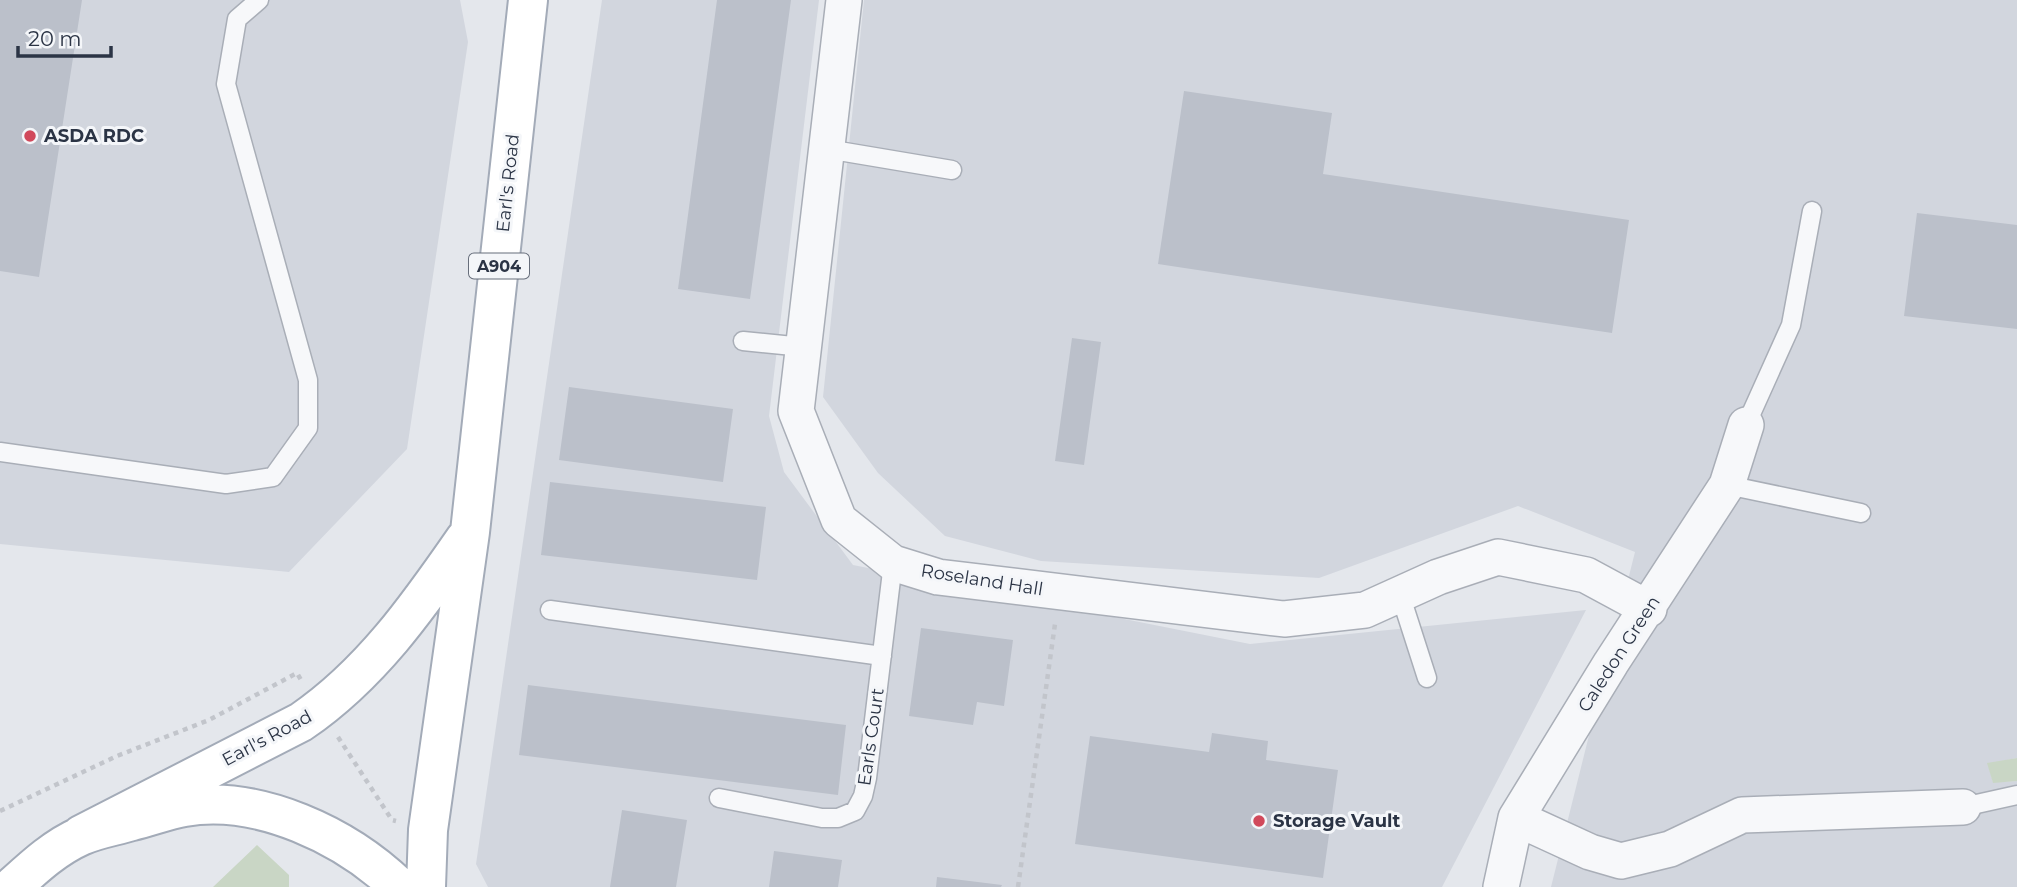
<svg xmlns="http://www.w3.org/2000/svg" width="2017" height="887" font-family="Montserrat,sans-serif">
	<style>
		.built { fill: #d2d6de }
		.green { fill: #c9d6c5 }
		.building { fill: #bbc0ca }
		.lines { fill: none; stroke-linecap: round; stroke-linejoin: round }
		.lane-casing { stroke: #a9aeb7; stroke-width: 21 }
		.street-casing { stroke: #a9aeb7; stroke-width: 38 }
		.primary-casing { stroke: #a3abb8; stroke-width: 42 }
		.path { stroke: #c2c5cb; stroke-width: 4.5; stroke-dasharray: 5 5; stroke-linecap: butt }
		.lane { stroke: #f7f8fa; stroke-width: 18 }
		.street { stroke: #f7f8fa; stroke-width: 35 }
		.primary { stroke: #fff; stroke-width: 38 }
		.poi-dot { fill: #d1495b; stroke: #f4f6f9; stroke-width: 2.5 }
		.labels { text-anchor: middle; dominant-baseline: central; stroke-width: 6; stroke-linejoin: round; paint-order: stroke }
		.shield { fill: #f4f6f9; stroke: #676e7b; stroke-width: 2 }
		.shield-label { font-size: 16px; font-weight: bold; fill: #2b3445 }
		.poi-label { font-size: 18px; font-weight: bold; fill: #2b3445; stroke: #f4f6f9; text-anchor: start }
		.street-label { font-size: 18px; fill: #2b3445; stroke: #f4f6f9 }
	</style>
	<rect width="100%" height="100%" fill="#e4e7ec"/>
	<!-- built -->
	<path class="built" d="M0 0H460L468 42 407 449 289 572 0 544Z
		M602 0H819L769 416 784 472 853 565 1250 644 1586 610 1442 887H488L476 864Z
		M864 0H2017V758L1988 764 1993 782 2017 781V887H1551L1635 552 1518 506 1319 578 1041 561 945 536 878 473 823 397Z"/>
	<!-- green -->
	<path class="green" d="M2017 758V781L1993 783 1987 763Z
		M257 845 289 875V887H213Z"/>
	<!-- building -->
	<path class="building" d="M0 0H82L39 277 0 271Z
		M717 0H791L750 299 678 289Z
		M1184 91 1332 113 1323 174 1629 220 1612 333 1158 264Z
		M1917 213 2017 225V329L1904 316Z
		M1072 338 1101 342 1084 465 1055 461Z
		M569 387 733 409 723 482 559 460Z
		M550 482 766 507 757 580 541 555Z
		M921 628 1013 640 1004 706 977 702 973 725 909 716Z
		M528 685 846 725 838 795 519 755Z
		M1212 733 1268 741 1266 760 1338 770 1323 878 1075 844 1090 736 1209 752Z
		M622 810 687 820 676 887H610Z
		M774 851 842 860 838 887H769Z
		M937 877 1002 885 1001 887H936Z"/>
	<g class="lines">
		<defs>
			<path id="lane" d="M827 149 952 170
				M743 341 803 347
				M1746 425 1791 325 1812 211
				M0 452 226 484 273 477 308 428V380L226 84 237 19 259 0
				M1727 485 1861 513
				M1400 594 1427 678
				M550 610 882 656
				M719 798 822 818H838L855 811 863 796 867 778 893 563
				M1963 807 2017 795"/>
			<path id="street" d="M844 0 796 411 839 520 893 563 938 577 1284 619 1365 610 1438 577 1498 557 1586 575 1649 609
				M1516 818 1590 852 1621 861 1670 849 1742 815 1963 807
				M1501 887 1516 818 1611 663 1727 485 1746 425"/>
			<path id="primary" d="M81 835 301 722C370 675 418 607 465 539
				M12 887C33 868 54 848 81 836 96 829 116 826 132 821 149 817 167 810 184 807 259 794 346 836 399 887
				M426 887 428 830 470 532 528 0"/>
		</defs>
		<!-- lane casing -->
		<use href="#lane" class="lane-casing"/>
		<!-- street casing -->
		<use href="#street" class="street-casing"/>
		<!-- primary casing -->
		<use href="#primary" class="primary-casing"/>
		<!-- path -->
		<path class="path" d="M338 737 392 820 396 821
			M0 811 117 756 209 720 297 673 301 680
			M1018 887 1055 624"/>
		<!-- lane -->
		<use href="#lane" class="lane"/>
		<!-- street -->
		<use href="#street" class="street"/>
		<!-- primary -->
		<use href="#primary" class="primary"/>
	</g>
	<!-- markers -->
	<g class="poi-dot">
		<circle cx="30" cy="136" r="7"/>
		<circle cx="1259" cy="821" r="7"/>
	</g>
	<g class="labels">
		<!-- shield labels -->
		<rect class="shield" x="469" y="253.5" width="60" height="25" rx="5"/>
		<g class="shield-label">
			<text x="499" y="266">A904</text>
		</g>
		<!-- poi labels -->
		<g class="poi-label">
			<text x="44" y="136">ASDA RDC</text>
			<text x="1273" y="821">Storage Vault</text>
		</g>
		<!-- street labels -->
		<g class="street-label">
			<text transform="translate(508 183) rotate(-84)">Earl's Road</text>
			<text transform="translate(982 580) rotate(9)">Roseland Hall</text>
			<text transform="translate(1619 654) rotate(-57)">Caledon Green</text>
			<text transform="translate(871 737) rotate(-82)">Earls Court</text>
			<text transform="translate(267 738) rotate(-28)">Earl's Road</text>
		</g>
	</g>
	<!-- scale -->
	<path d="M18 46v10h93v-10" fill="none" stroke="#2b3445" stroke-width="3.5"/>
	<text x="28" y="46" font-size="21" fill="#2b3445" stroke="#f4f6f9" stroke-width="5" paint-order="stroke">20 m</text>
</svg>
